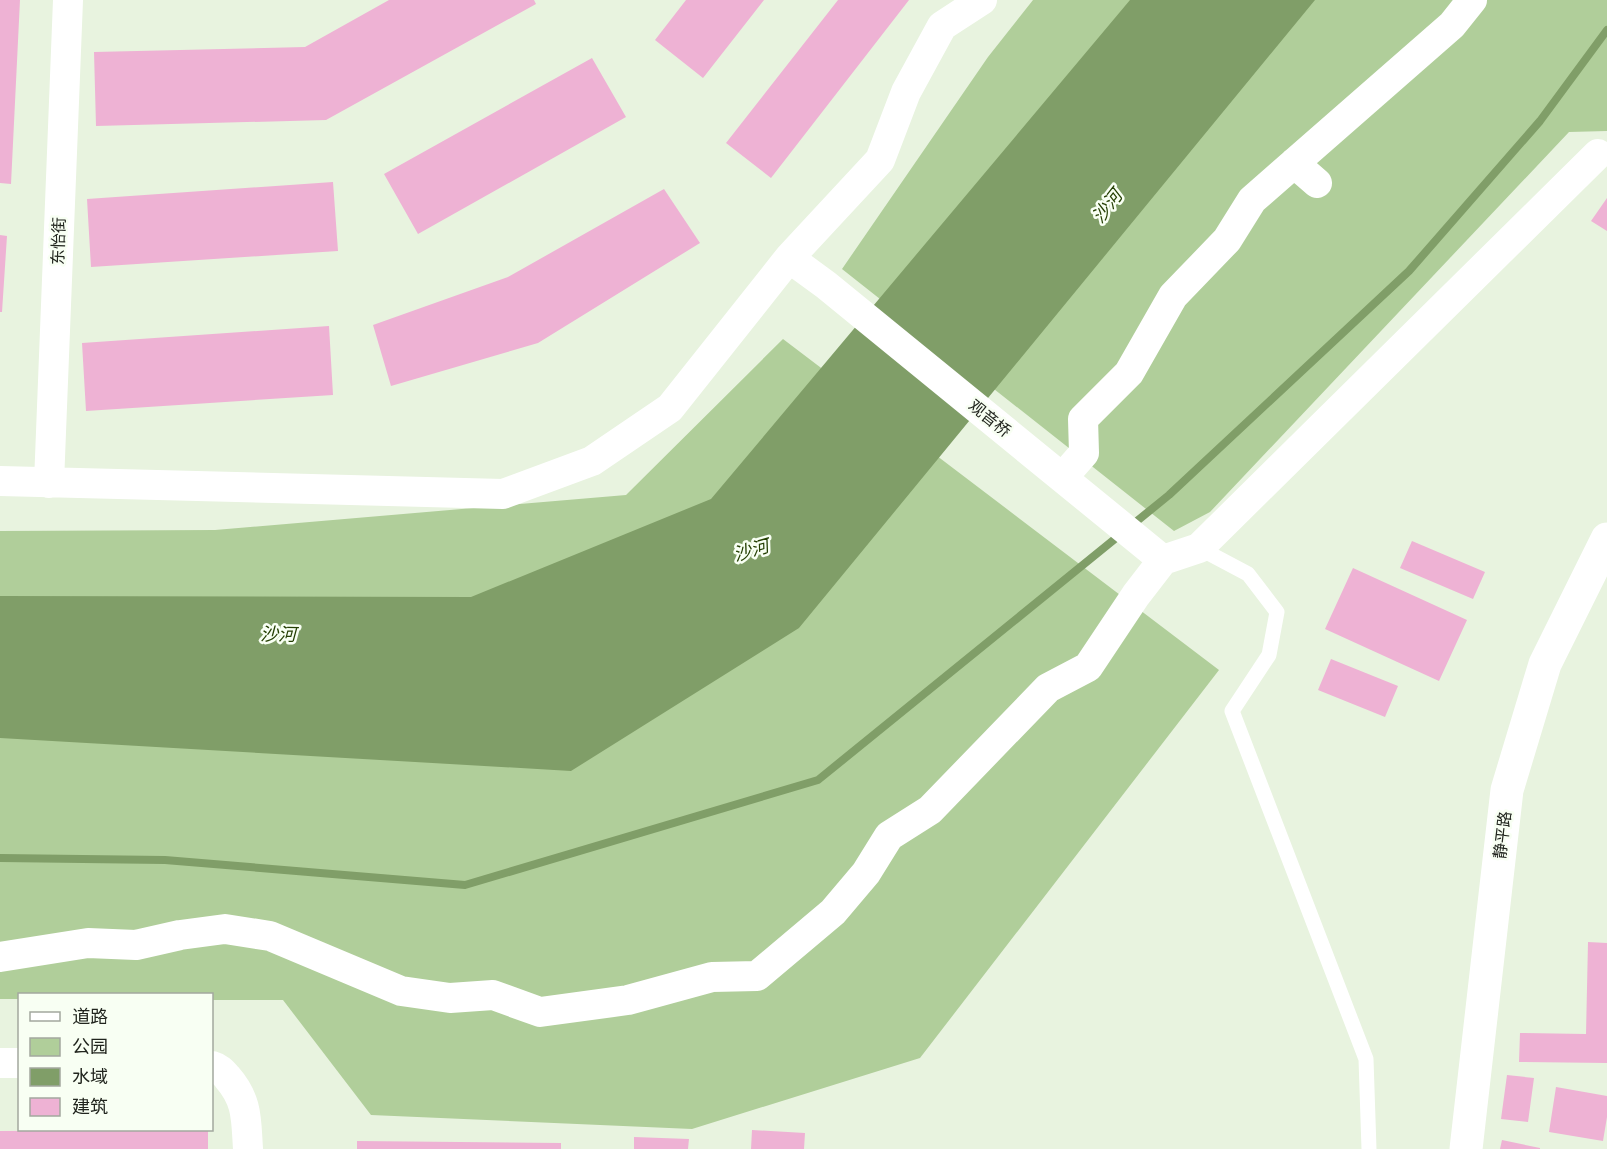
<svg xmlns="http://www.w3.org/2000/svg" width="1607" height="1149" font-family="Mulish,'Noto Sans SC',sans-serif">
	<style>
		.green { fill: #b0ce9a }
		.water { fill: #809e68 }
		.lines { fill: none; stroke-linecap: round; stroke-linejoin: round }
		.stream { stroke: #809e68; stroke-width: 8 }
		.building { fill: #eeb2d4 }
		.lane { stroke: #fff; stroke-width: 15 }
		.street { stroke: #fff; stroke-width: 30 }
		.secondary { stroke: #fff; stroke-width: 33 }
		.labels { text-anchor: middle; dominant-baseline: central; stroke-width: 5; stroke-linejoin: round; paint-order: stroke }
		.street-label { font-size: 16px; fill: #21251e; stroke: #f8fff3 }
		.water-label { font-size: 18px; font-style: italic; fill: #243f03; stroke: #f8fff3 }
	</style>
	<rect width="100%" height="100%" fill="#e8f3df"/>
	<!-- green -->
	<path class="green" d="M1033 0H1607V131L1569 132 1210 512 1174 531 842 269 988 57Z
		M783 339 1219 670 920 1058 692 1129 371 1115 283 1000H212V994H20L19 999H0V531L215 530 626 495Z"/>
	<!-- water -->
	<path class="water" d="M1130 0H1315L799 628 571 771 0 738V596L471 597 711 499Z"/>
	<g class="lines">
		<!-- stream -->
		<path class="stream" d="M0 858 165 860 465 885 818 780 1169 495 1409 271 1540 121 1607 30"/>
	</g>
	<!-- building -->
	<path class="building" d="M0 0H20L11 184 0 183Z
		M389 0H534L536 4 326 120 96 126 94 52 305 47Z
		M686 0H764L703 78 655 40Z
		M838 0H909L771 178 726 143Z
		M592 58 626 117 418 234 384 174Z
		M333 182 338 251 91 267 87 199Z
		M664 189 700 243 538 343 391 386 373 325 508 277Z
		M1607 198V231L1591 221Z
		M0 235 7 236 2 312H0Z
		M329 326 333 395 86 411 82 343Z
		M1412 541 1485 572 1473 599 1400 568Z
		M1353 568 1467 620 1439 681 1325 629Z
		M1331 659 1398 686 1385 717 1318 690Z
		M1588 942 1607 943V1063L1519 1062 1520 1033 1586 1034Z
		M1507 1075 1534 1078 1528 1122 1501 1119Z
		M1556 1087 1607 1096V1117L1603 1141 1549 1132Z
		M208 1130V1149H0V1131Z
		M752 1130 805 1133 804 1149H751Z
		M634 1137 689 1139 688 1149H634Z
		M1502 1140 1540 1148V1149H1500Z
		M357 1141 561 1143V1149H357Z"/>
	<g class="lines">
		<!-- lane -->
		<path class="lane" d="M1199 548 1248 574 1277 612 1269 655 1232 711 1366 1059 1369 1149"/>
		<!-- street -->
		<path class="street" d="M1294 163 1317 183
			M789 258 826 285 1163 560 1199 548 1598 154
			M1063 477 1084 453 1083 419 1129 373 1173 296 1227 240 1252 200 1452 25 1472 0
			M0 481 503 494 592 461 670 408 789 258 880 160 906 92 942 26 982 0
			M49 483 68 0
			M0 957 88 943 136 945 180 935 225 929 270 936 401 991 450 998 493 995 540 1012 628 1000 712 977 757 976 833 912 866 873 889 836 930 810 1048 688 1088 667 1136 595 1163 560
			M0 1063H20
			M212 1066C219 1068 222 1071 227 1077 248 1101 246 1119 248 1149"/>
		<!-- secondary -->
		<path class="secondary" d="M1466 1149 1507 790 1545 664 1607 539"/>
	</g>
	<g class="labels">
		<!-- street labels -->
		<g class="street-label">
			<text transform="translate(58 241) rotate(-88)">东怡街</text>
			<text transform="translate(990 418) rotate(39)">观音桥</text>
			<text transform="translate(1502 835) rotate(-83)">静平路</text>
		</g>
		<!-- water labels -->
		<g class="water-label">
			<text transform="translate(1107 206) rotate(-52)">沙河</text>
			<text transform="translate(751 550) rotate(-16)">沙河</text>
			<text transform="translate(278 634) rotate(1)">沙河</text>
		</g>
	</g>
	<!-- legend -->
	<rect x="18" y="993" width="195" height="138" fill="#f8fff3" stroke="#a2a89e" stroke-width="1.5"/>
	<rect x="30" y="1012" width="30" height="9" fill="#ffffff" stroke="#a2a89e" stroke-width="1.5"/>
	<text x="72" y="1023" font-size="18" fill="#21251e">道路</text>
	<rect x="30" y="1038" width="30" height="18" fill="#b0ce9a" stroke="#a2a89e" stroke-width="1.5"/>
	<text x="72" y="1053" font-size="18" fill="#21251e">公园</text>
	<rect x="30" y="1068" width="30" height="18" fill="#809e68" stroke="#a2a89e" stroke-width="1.5"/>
	<text x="72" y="1083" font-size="18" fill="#21251e">水域</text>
	<rect x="30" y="1098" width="30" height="18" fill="#eeb2d4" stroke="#a2a89e" stroke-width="1.5"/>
	<text x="72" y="1113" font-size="18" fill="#21251e">建筑</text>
</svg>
